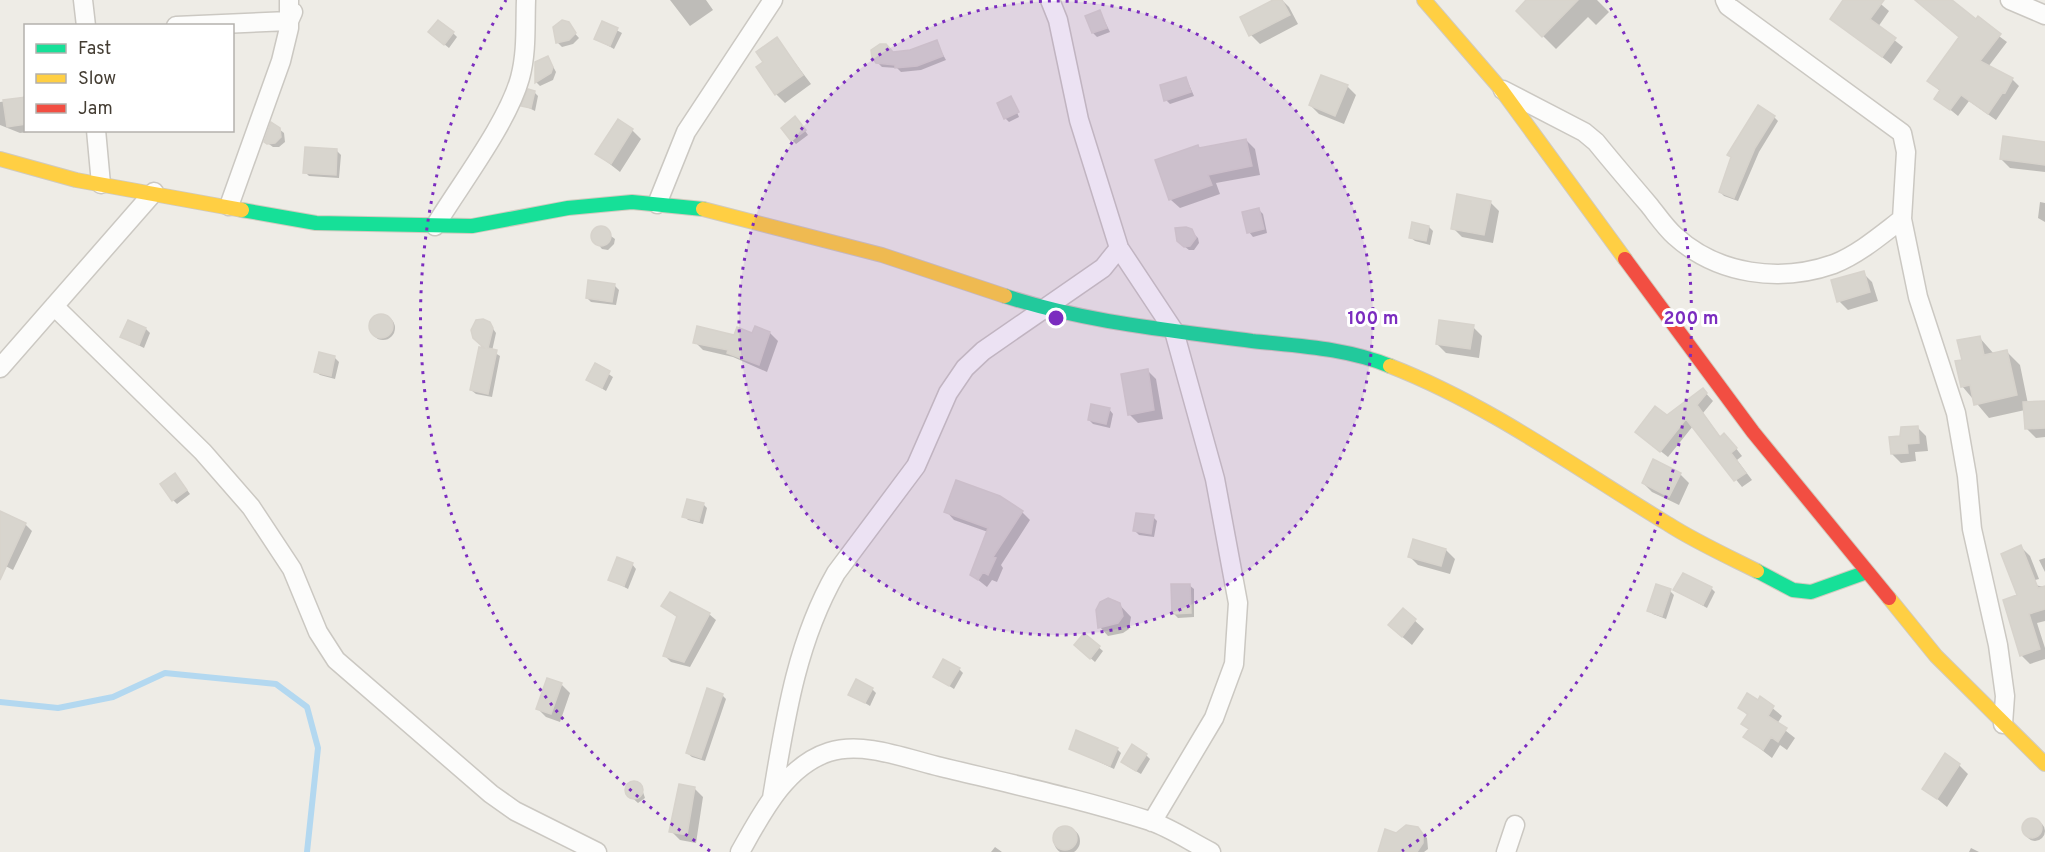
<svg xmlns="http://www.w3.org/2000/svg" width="2045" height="852" font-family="Overpass,sans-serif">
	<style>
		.shadow { fill: #0003 }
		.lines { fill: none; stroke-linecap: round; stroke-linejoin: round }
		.stream { stroke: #b3d8f0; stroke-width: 6 }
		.building { fill: #d8d5ce; stroke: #d7d3cc; stroke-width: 1.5 }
		.street-casing { stroke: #cbc8c2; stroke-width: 21 }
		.fast-casing { stroke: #d0cabe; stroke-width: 16 }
		.slow-casing { stroke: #d0cabe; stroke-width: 16 }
		.jam-casing { stroke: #d0cabe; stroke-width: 16 }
		.street { stroke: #fcfcfb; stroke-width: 18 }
		.fast { stroke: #16e098; stroke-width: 14 }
		.slow { stroke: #ffcf43; stroke-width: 14 }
		.jam { stroke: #f24e42; stroke-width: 14 }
		.ring { fill: none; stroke: #7b2cbf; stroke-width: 3; stroke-dasharray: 3 6 }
		.centre { fill: #7b2cbf; stroke: #fff; stroke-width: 3 }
		.ring-label { font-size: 18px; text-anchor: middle; font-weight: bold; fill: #7b2cbf; stroke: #fff; stroke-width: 6; stroke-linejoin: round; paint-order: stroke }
	</style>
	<rect width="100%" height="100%" fill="#eeece6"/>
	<!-- shadow -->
	<path class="shadow" d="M670 0H706L713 10 690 26Z
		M1276 0H1282L1289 7 1298 24 1260 44 1251 35 1242 18Z
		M1528 0H1597L1609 12 1596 25 1588 17 1556 49 1518 11Z
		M1845 0H1876L1889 11 1878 27 1903 47 1891 64 1832 18Z
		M1929 0H1950L2007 42 1988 67 2012 79 2019 86 1996 120 1969 101 1958 116 1936 98 1941 92 1929 81 1960 38Z
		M1100 12 1110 32 1097 37 1093 33Z
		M603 23 622 33 614 49 596 39Z
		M569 27 579 38 573 44 562 47 558 43Z
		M453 33 457 37 449 48 434 36Z
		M777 39 811 84 785 103 776 94Z
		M936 42 946 60 921 70 901 72 897 68 882 67 877 62 893 53 910 52Z
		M548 57 556 72 553 80 540 86 536 82 535 71 537 61Z
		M1186 78 1194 96 1170 104 1166 100Z
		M1347 86 1356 95 1344 124 1319 114 1310 105Z
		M26 88V130L36 131 20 133 0 125V102L23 99Z
		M534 92 538 96 535 111 523 105Z
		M1011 98 1019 117 1009 122 1005 118Z
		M1774 117 1778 121 1759 152 1738 201 1724 196 1720 192Z
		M799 122 808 135 796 144 792 140Z
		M279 129 284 133 285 142 279 147H273L266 142Z
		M632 130 641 139 620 172 597 154Z
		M1246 140 1255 149 1260 175 1216 183 1220 194 1180 208 1171 200 1157 161Z
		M2045 143V172L2010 168 2001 159Z
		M337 151 341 155 339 178 309 176 305 172Z
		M1490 202 1499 211 1493 243 1462 237 1453 228Z
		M2040 202 2045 203V222L2038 218Z
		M1259 210 1263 214 1267 233 1253 237 1249 232Z
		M1429 227 1433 231 1430 245 1415 241 1410 237Z
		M600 228 615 239 614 244 608 250 602 249 592 237 593 232Z
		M1189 229 1198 238 1199 243 1194 250H1189L1180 243Z
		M1863 273 1872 282 1878 301 1848 310 1839 301Z
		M615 286 619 290 616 305 591 302 587 298Z
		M371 328a12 12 0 1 1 24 0a12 12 0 1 1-24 0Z
		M489 323 496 333 492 351 500 356 492 397 476 394 471 390 488 350Z
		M1473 327 1482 336 1479 358 1446 353 1437 344Z
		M146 329 150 333 144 348 122 337Z
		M770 333 778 341 767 372 733 357 703 350 695 342Z
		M1979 337 1994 354 2006 351 2020 365 2028 404 2045 403V437L2036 438 2027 429 2025 410 1989 418 1962 386 1963 361Z
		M320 354 335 358 339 362 335 379 320 375 315 371Z
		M595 365 613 377 606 391 588 380Z
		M1147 370 1156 379 1163 419 1138 423 1129 414Z
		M1703 390 1713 401 1703 413 1721 438 1731 442 1742 456 1737 460 1752 480 1742 487 1693 426 1668 457 1644 438Z
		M1109 409 1113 414 1110 428 1093 424 1089 420Z
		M1917 427 1926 436 1928 451 1915 452 1916 461 1901 463 1892 454 1901 438Z
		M1680 474 1689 483 1679 505 1652 492 1643 483Z
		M179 479 190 494 177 504 173 500Z
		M703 504 707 508 703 524 688 520 684 516Z
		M946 511 1022 512 1030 520 1001 565 1003 568 997 582 992 580 987 587 972 575 988 532 954 520Z
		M1153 517 1157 521 1154 537 1139 535 1135 531Z
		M25 524 32 531 13 570 0 563Z
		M2021 547 2030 556 2039 579 2024 583 2045 587V621L2037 623 2045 648V659L2030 664 2021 655 2019 596Z
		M1446 550 1455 559 1450 574 1418 565 1409 556Z
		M2045 558V572L2039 560Z
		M632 564 636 569 628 589 609 579Z
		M1189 585 1194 589V617L1178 618 1174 614Z
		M1711 588 1715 592 1707 608 1675 590Z
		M1670 591 1674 595 1666 619 1653 614 1649 610Z
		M670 594 709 614 716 620 690 667 671 662 665 656 678 618 663 606Z
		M1108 599 1116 601 1131 617 1129 629 1123 633 1108 636 1100 627Z
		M1403 610 1424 629 1412 645 1399 634Z
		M1084 635 1103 651 1095 662 1080 649Z
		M959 669 963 673 954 689 935 677Z
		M561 684 570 693 560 722 546 717 537 708Z
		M872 689 876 693 870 706 850 694Z
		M722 695 726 699 705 761 692 757 687 753Z
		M1760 698 1782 716 1777 724 1795 738 1787 750 1780 745 1772 758 1745 737 1750 730 1743 723 1748 716 1740 707 1758 702Z
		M1070 748 1117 749 1121 753 1114 769Z
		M1146 755 1150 759 1141 774 1127 766Z
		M1959 765 1968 774 1947 807 1924 788Z
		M634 782 642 789 645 798 638 803 627 793Z
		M694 788 703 797 696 843 680 840 671 831Z
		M2025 831a10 10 0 1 1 20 0a10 10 0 1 1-20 0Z
		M1054 841a13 13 0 1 1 26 0a13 13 0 1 1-26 0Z
		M1421 832 1427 838 1428 849 1424 852H1379L1397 835Z
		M995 847 1002 852H991Z
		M1971 848 1979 852H1969Z"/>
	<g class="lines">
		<!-- stream -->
		<path class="stream" d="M0 702 58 708 113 697 165 673 276 684 307 707 318 748 307 852"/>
	</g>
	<!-- building -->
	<path class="building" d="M1273 0H1282L1290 15 1249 36 1240 17Z
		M1526 0H1578L1542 37 1516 11Z
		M1843 0H1884L1870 19 1896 38 1882 57 1830 19Z
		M1915 0H1952L1976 19 1978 16 2001 34 1980 61 2013 78 2005 93 2003 92 1988 114 1961 95 1950 110 1934 99 1940 90 1927 81 1959 37Z
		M1100 10 1107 28 1092 33 1085 16Z
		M438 20 454 32 444 45 428 32Z
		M562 20 569 22 576 33 569 40 556 43 553 27Z
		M602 21 618 28 610 46 594 39Z
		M777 37 803 75 775 95 756 67 763 62 756 52Z
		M937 40 943 56 917 66 895 68V65L876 63 872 58 871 50 880 44H886L893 52 910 50Z
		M548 56 553 67 551 73 535 83V62Z
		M1321 75 1348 85 1335 116 1309 105Z
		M1186 77 1191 92 1164 101 1160 85Z
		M528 89 535 91 531 108 521 106Z
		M1011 96 1019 112 1004 119 997 103Z
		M26 97V124L7 127 3 100Z
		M1758 105 1775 116 1755 148 1734 198 1719 192 1731 157 1727 155Z
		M795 116 806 130 791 141 781 128Z
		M618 119 633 129 611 164 595 154Z
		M271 122 280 128 281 137 275 143 267 144 264 142Z
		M2003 136 2045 142V165L2000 159Z
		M1246 139 1252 166 1208 175 1212 185 1169 200 1155 160 1198 145 1199 148Z
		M305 147 337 149 336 175 303 173Z
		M1457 194 1491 201 1484 235 1451 229Z
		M1259 208 1264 229 1247 233 1242 212Z
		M1412 222 1429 226 1426 241 1409 238Z
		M591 236a10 10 0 1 1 20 0a10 10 0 1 1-20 0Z
		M1186 227 1192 229 1196 238 1190 246 1184 247 1177 241 1175 228Z
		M1864 271 1870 292 1837 302 1831 280Z
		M588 280 615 284 612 302 586 298Z
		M369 326a12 12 0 1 1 24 0a12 12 0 1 1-24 0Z
		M483 319 490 322 493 328 488 348 497 350 488 394 470 390 479 347 484 348 473 338 471 330 476 320Z
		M128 320 146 328 139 345 120 337Z
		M1439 320 1474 325 1470 349 1436 344Z
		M697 326 734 335 737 327 752 333 755 326 770 332 759 365 727 353 728 350 693 343Z
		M1980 336 1984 355 2007 350 2017 395 1974 405 1970 385 1961 387 1955 361 1962 360 1957 340Z
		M319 352 335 356 331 376 314 372Z
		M595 363 610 371 602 388 586 380Z
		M1148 369 1154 410 1128 415 1121 374Z
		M1703 388 1707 393 1697 405 1720 437 1724 433 1737 448 1731 453 1746 473 1734 481 1686 419 1660 452 1635 432 1655 406 1667 415Z
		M2045 401V428L2025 429 2023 402Z
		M1091 404 1110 408 1106 424 1088 420Z
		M1918 426 1919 443 1907 444 1908 453 1891 454 1889 437 1900 436 1901 427Z
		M1653 459 1681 473 1669 497 1642 483Z
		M175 473 187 490 172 501 160 484Z
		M956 480 1000 496 1023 511 993 557 996 558 988 575 983 572 978 580 970 575 988 528 944 512Z
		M687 499 704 503 699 521 682 517Z
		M0 511 26 523 0 580Z
		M1136 513 1154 515 1151 534 1133 531Z
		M1413 539 1446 549 1441 566 1408 557Z
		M2021 545 2038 588 2045 586V609L2029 614 2040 649 2020 656 2003 600 2017 595 2001 554Z
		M617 557 633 563 624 586 608 580Z
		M1683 573 1712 587 1703 605 1673 590Z
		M1171 584H1190L1191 613 1172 614Z
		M1656 584 1671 589 1662 616 1647 611Z
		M670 592 710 613 684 662 663 656 677 616 661 606Z
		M1108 598 1120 603 1123 616 1118 623 1098 628 1096 610 1100 602Z
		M1403 608 1416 619 1402 637 1388 625Z
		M1084 633 1100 646 1090 659 1074 645Z
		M943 659 960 668 949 686 933 677Z
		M547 678 562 683 551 714 536 709Z
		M856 679 873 688 865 703 848 695Z
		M707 688 723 694 701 758 686 753Z
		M1747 693 1758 700 1760 696 1774 706 1768 716 1787 728 1778 742 1771 737 1763 750 1743 737 1749 729 1741 724 1748 714 1738 708Z
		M1076 730 1118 748 1110 766 1069 749Z
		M1132 744 1147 754 1136 771 1121 762Z
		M1945 753 1960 764 1937 799 1922 789Z
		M625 790a9 9 0 1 1 18 0a9 9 0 1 1-18 0Z
		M679 784 695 787 687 835 669 832Z
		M2022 828a10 10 0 1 1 20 0a10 10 0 1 1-20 0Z
		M1406 825 1418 827 1423 834V843L1417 852H1378L1385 829 1396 833Z
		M1053 838a12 12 0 1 1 24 0a12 12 0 1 1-24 0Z"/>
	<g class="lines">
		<defs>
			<path id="street" d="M83 0 86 26
				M1050 0 1058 20 1079 120 1119 248 1174 331 1215 479 1238 603 1234 664 1214 718 1152 822
				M1725 0 1728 6 1902 133 1906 152 1902 219 1918 297 1956 413 1967 476 1972 529 1998 645 2005 696 2003 724
				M2010 0 2045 15
				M176 26 289 21 293 12
				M1503 90 1584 132 1596 142C1613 163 1631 184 1649 205 1657 215 1665 227 1675 236 1718 275 1780 283 1834 264 1859 254 1881 235 1902 219
				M96 130 101 184
				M657 204 686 132 773 0
				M229 206 281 61 289 28V0
				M435 226C460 185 508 122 520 78 527 52 525 26 526 0
				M54 306 203 452 251 507 292 569 318 632 336 660 491 794 515 811 597 852
				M0 368 154 192
				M772 798C785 720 796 643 836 573L916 466 948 393 965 368 983 351 1103 268 1119 248
				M740 852C761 815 785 766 829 752 864 741 907 759 941 767 1011 784 1081 799 1150 821 1171 828 1191 842 1211 852
				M1506 852 1515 825"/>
			<path id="fast" d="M242 210 316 223 472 226 568 208 632 202 703 209
				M1005 296C1084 322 1169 330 1252 341 1298 346 1346 348 1390 366
				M1757 571 1793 590 1811 592 1867 572"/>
			<path id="slow" d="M1424 0 1500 88 1625 259
				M0 159 76 180 242 210
				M703 209 882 255 1005 296
				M1390 366C1490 405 1577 469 1668 524 1696 542 1727 556 1757 571
				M1889 598 1936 656 2045 764"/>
			<path id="jam" d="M1625 259 1753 432 1889 598"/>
		</defs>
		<!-- street casing -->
		<use href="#street" class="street-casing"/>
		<!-- fast casing -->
		<use href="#fast" class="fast-casing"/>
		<!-- slow casing -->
		<use href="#slow" class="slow-casing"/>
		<!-- jam casing -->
		<use href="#jam" class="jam-casing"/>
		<!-- street -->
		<use href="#street" class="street"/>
		<!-- fast -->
		<use href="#fast" class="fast"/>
		<!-- slow -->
		<use href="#slow" class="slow"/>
		<!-- jam -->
		<use href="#jam" class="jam"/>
	</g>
	<!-- distance rings -->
	<circle cx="1056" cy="318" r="317" fill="#7b2cbf" fill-opacity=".12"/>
	<g class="ring">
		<circle cx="1056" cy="318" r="317"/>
		<path d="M710 851A635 635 0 0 1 506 0M1606 0A635 635 0 0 1 1402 851"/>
	</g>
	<circle cx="1056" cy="318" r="9" class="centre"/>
	<g class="ring-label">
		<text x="1373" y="324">100 m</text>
		<text x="1691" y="324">200 m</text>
	</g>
	<!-- legend -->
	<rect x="24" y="24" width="210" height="108" fill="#ffffff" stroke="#b4b1ad" stroke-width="1.5"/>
	<rect x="36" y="44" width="30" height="9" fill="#16e098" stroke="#b4b1ad" stroke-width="1.5"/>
	<text x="78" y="54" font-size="18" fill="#443d33">Fast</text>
	<rect x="36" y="74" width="30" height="9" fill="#ffcf43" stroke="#b4b1ad" stroke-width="1.5"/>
	<text x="78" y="84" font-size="18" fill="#443d33">Slow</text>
	<rect x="36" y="104" width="30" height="9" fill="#f24e42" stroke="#b4b1ad" stroke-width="1.5"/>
	<text x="78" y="114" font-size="18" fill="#443d33">Jam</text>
</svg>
